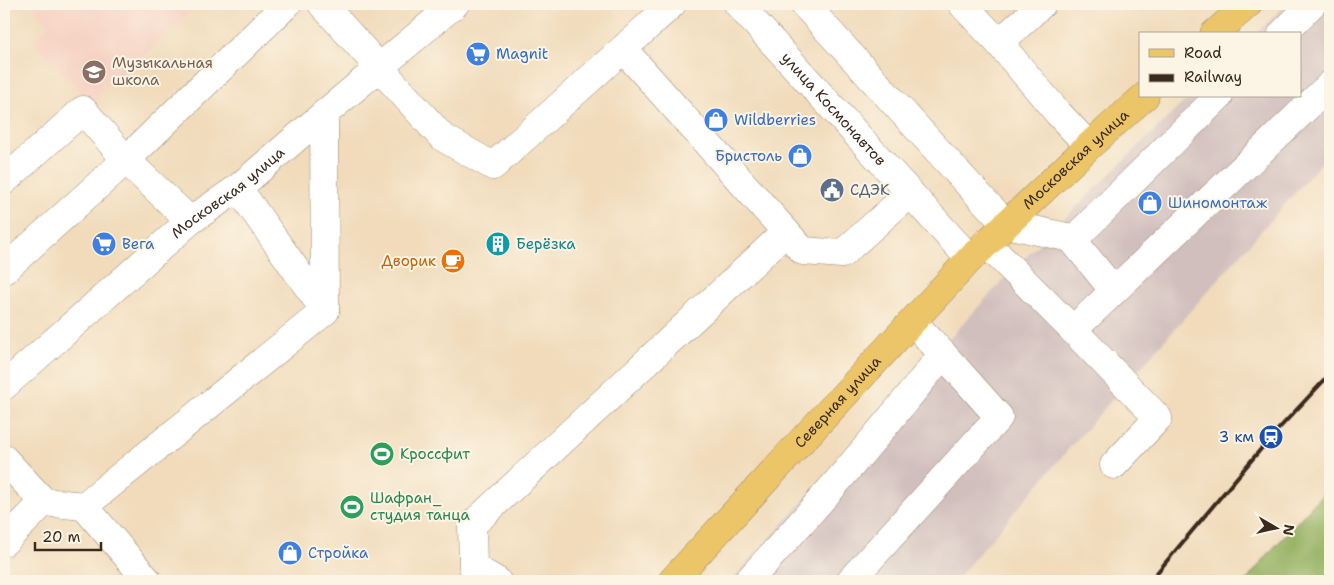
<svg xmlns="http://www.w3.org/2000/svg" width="1334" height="585" font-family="'Shantell Sans',sans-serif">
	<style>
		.built { fill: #f6d2c3 }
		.industrial { fill: #d1bfbd }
		.forest { fill: #96b264; stroke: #686e41 }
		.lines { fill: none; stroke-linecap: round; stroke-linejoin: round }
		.minor-casing { stroke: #96826c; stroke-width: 29 }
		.major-casing { stroke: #96826c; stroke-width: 29 }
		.minor { stroke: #fff; stroke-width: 28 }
		.major { stroke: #ecc569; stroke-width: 28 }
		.rail { stroke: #3b2a1e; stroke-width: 4 }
		.labels { text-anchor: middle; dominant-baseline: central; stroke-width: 4; stroke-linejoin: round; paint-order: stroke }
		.shop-label { font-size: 15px; fill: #366cbe; stroke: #fcf5e5; text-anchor: start }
		.education-label { font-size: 15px; fill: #785e54; stroke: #fcf5e5; text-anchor: start }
		.street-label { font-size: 15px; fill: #3b2a1e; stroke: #fcf5e5 }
		.service-label { font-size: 15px; fill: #4e5e75; stroke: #fcf5e5; text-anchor: start }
		.culture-label { font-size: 15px; fill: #0d838f; stroke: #fcf5e5; text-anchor: start }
		.food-label { font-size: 15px; fill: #c56008; stroke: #fcf5e5; text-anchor: end }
		.transit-label { font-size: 15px; fill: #164399; stroke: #fcf5e5; text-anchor: end }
		.leisure-label { font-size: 15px; fill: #27864d; stroke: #fcf5e5; text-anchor: start }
	</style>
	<rect width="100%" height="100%" fill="#fcf5e5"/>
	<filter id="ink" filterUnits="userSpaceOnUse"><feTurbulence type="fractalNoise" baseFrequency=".02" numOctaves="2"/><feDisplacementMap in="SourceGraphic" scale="10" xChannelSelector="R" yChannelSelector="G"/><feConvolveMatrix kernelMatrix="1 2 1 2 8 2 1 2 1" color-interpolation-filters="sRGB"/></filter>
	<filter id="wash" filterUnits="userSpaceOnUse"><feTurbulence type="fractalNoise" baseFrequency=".0096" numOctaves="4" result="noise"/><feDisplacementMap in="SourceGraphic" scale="20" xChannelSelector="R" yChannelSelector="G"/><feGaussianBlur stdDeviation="1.12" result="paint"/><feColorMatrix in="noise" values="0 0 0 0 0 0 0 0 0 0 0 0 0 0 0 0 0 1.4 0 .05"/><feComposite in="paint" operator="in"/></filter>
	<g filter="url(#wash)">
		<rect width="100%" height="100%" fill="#f1dbbb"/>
		<!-- built -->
		<path class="built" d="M31 4H200L90 103 34 40 50 25Z"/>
		<!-- industrial -->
		<path class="industrial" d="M1287 4H1330V153L1072 445 955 581H731L999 284 1064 219 1190 96H1300V34H1255Z"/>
		<!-- forest -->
		<path class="forest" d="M1330 486V581H1246L1270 552Z"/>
	</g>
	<g filter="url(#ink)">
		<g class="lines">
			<defs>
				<g id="minor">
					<path d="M322 4 442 137 493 166 623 49 672 4"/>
					<path id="s1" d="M738 4 970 259"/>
					<path d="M804 4 970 186 1006 224 1071 238 1078 235 1219 96"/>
					<path d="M962 4 999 43 1058 113 1089 146"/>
					<path d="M1282 34 1312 4"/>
					<path d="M999 43 1042 4"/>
					<path d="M324 114 325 311"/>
					<path d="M4 181 83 110 126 160 287 4"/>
					<path d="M786 232 803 251 842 254 910 193"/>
					<path d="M1071 238 1114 291"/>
					<path d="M986 243 1073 330 1330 85"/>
					<path d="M4 270 126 160 190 221"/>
					<path d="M1073 330 1158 418 1114 465"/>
					<path id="s2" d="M4 386 190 221 238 188 324 114 455 4"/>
					<path d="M4 459 44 502"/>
					<path d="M44 502 84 506 148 581"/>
					<path d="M84 506 325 311 238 188"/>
					<path d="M4 542 44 502"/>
					<path d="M497 581 473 567 472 525 786 232 623 49"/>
					<path d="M748 581C816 508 881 432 943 354"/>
					<path d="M850 581 999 417 943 354 913 322"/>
				</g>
				<g id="major">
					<path d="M1214 34 1248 4"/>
					<path id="s3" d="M672 581 970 259 1089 146 1145 96"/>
				</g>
			</defs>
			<!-- minor casing -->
			<use href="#minor" class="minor-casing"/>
			<!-- major casing -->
			<use href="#major" class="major-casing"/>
			<!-- minor -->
			<use href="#minor" class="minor"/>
			<!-- major -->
			<use href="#major" class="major"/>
			<!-- rail -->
			<path class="rail" d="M1150 581 1271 437 1330 374"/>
		</g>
	</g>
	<!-- icons -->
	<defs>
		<symbol id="supermarket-disc" viewBox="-11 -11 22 22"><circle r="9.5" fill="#3f7fe0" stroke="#fcf5e5"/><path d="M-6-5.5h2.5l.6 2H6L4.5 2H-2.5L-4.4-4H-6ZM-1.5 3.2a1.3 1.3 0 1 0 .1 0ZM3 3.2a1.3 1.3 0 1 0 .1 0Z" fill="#fff"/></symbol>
		<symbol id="school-disc" viewBox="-11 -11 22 22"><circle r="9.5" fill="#8d6e63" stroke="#fcf5e5"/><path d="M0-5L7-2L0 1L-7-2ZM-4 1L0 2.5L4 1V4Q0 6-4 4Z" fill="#fff"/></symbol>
		<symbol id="shop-disc" viewBox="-11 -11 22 22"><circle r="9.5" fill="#3f7fe0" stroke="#fcf5e5"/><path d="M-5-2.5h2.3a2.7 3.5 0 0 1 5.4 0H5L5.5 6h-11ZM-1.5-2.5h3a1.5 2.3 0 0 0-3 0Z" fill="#fff"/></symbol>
		<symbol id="civic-disc" viewBox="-11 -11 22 22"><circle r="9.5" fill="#5c6f8a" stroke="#fcf5e5"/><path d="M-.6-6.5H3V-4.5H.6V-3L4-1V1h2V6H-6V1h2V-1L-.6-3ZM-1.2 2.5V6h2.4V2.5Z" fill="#fff"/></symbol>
		<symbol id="building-disc" viewBox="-11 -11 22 22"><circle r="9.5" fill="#0f9aa8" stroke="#fcf5e5"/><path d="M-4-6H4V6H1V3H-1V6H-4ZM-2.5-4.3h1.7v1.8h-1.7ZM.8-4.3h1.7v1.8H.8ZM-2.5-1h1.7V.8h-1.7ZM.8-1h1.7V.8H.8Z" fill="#fff"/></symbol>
		<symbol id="cafe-disc" viewBox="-11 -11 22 22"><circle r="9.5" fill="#e8710a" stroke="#fcf5e5"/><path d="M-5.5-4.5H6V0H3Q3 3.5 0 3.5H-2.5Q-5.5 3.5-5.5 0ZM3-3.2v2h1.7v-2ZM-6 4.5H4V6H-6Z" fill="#fff"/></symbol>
		<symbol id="station-disc" viewBox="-11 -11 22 22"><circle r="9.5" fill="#1a4fb4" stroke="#fcf5e5"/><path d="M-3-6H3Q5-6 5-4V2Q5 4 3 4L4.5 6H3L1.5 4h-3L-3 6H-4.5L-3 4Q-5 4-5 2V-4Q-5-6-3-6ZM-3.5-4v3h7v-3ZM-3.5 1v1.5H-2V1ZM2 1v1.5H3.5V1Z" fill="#fff"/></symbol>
		<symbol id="stadium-disc" viewBox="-11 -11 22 22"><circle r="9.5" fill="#2e9e5b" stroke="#fcf5e5"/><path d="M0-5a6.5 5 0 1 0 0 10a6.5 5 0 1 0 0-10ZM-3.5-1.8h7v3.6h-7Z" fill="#fff"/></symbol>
	</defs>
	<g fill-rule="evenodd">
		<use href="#supermarket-disc" x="464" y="40" width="28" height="28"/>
		<use href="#school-disc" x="80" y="58" width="28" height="28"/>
		<use href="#shop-disc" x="702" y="106" width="28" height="28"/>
		<use href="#shop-disc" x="786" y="142" width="28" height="28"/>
		<use href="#civic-disc" x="818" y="176" width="28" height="28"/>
		<use href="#shop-disc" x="1136" y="189" width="28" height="28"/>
		<use href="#supermarket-disc" x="90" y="230" width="28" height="28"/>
		<use href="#building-disc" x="484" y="230" width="28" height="28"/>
		<use href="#cafe-disc" x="439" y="247" width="28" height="28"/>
		<use href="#station-disc" x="1257" y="423" width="28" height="28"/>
		<use href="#stadium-disc" x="368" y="440" width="28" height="28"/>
		<use href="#stadium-disc" x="338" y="493" width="28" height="28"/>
		<use href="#shop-disc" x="276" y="539" width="28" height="28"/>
	</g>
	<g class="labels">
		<!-- shop labels -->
		<g class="shop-label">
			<text x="496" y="54">Magnit</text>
			<text x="734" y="120">Wildberries</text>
			<text x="782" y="156" text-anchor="end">Бристоль</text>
			<text x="1168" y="203">Шиномонтаж</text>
			<text x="122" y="244">Вега</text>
			<text x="308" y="553">Стройка</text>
		</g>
		<!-- education labels -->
		<g class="education-label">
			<text x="112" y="63">Музыкальная<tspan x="112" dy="17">школа</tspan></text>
		</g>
		<!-- street labels -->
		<g class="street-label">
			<text stroke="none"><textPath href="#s1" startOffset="142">улица Космонавтов</textPath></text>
			<text stroke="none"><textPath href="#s3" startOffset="584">Московская улица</textPath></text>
			<text stroke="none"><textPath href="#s2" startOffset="296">Московская улица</textPath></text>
			<text stroke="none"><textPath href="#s3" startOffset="244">Северная улица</textPath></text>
		</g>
		<!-- service labels -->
		<g class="service-label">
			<text x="850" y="190">СДЭК</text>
		</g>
		<!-- culture labels -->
		<g class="culture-label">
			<text x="516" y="244">Берёзка</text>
		</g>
		<!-- food labels -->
		<g class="food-label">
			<text x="436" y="261">Дворик</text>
		</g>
		<!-- transit labels -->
		<g class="transit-label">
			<text x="1254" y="437">3 км</text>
		</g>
		<!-- leisure labels -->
		<g class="leisure-label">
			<text x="400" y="454">Кроссфит</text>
			<text x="370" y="498">Шафран_<tspan x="370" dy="17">студия танца</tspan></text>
		</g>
	</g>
	<!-- margin -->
	<rect width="1334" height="585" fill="none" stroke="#fcf5e5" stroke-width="20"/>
	<!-- legend -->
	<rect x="1139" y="32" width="162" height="65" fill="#fcf5e5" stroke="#afa495"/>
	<rect x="1149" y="49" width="25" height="8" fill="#ecc569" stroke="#afa495"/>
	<text x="1184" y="58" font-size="15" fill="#3b2a1e">Road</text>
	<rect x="1149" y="74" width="25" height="8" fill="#3b2a1e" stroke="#afa495"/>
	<text x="1184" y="82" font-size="15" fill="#3b2a1e">Railway</text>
	<!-- north arrow -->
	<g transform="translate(1276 528) rotate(99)" stroke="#fcf5e5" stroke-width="4" paint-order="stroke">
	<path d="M0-4L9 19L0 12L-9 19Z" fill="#3b2a1e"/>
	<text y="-8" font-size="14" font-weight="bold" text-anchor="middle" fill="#3b2a1e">N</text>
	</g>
	<!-- scale -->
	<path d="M35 542v8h66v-8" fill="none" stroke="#3b2a1e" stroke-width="2.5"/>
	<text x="42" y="542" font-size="15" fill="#3b2a1e" stroke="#fcf5e5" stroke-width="4" paint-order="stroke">20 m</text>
</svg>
